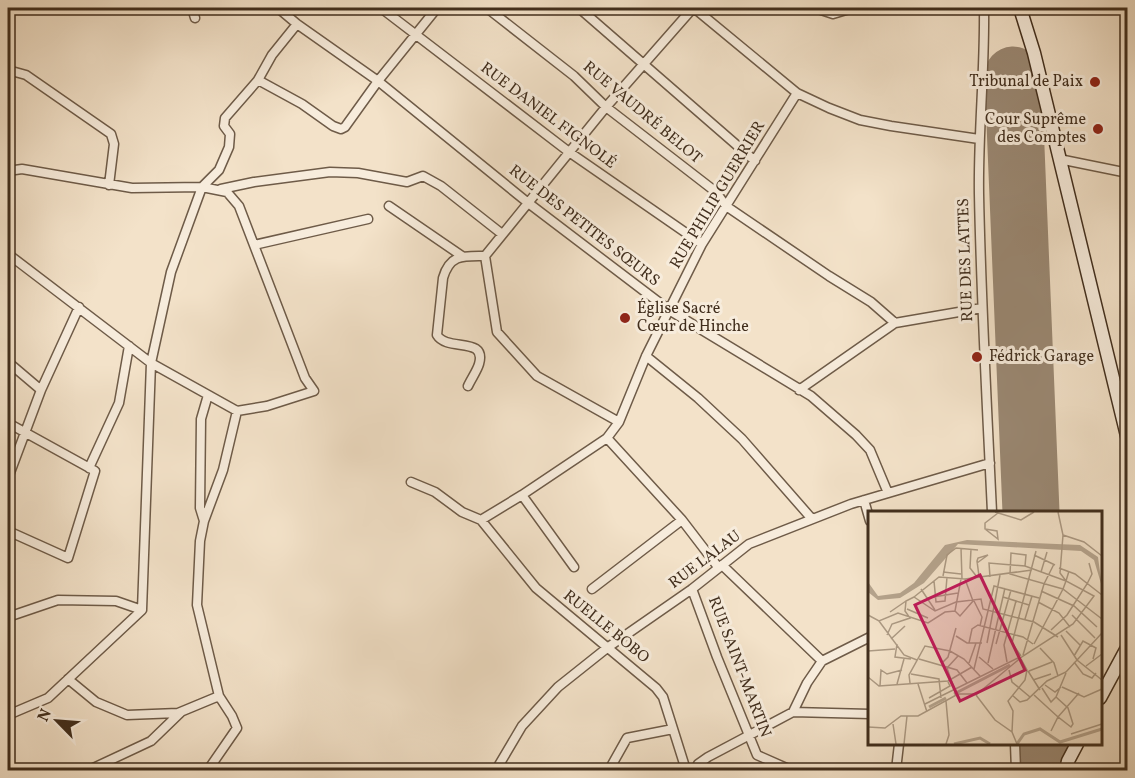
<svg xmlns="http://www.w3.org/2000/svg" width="1135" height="778" font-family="Vollkorn,serif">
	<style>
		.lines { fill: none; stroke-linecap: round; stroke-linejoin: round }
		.runway { stroke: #9a8873; stroke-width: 57 }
		.street-casing { stroke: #6e5b48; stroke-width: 11 }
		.secondary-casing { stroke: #412e1d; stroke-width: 15 }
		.street { stroke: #f7ecdc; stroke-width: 8 }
		.secondary { stroke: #f7ecdc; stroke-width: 12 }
		.poi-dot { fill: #8f2418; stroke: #f7ecdc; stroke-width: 2 }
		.labels { text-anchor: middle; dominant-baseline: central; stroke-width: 6; stroke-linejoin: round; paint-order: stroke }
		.poi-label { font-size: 16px; fill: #412e1d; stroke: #f7ecdc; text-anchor: end }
		.street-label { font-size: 16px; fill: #412e1d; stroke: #f7ecdc }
		.inset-river { fill: none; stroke: #b6a58f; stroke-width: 3 }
		.inset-road { fill: none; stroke: #ac9a84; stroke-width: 1.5 }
		.view { fill: #c2185b; fill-opacity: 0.15; stroke: #c2185b; stroke-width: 3 }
		.inset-edge { fill: none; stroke: #412e1d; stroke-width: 3 }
	</style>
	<rect width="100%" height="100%" fill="#f3e2c9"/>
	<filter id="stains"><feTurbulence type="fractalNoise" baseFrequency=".00333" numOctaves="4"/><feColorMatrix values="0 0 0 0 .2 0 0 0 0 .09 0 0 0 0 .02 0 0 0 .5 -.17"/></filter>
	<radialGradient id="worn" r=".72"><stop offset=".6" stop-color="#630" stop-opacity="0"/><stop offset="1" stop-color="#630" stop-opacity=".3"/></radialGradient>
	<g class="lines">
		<!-- runway -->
		<path class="runway" d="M1013 75 1031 512
			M1040 744 1041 770"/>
		<defs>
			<path id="street" d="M192 8 195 18
				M278 8 297 24 378 81 527 202 669 310 811 396 856 435 870 450 888 493
				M381 8 569 152 702 244
				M487 8 574 76 606 107 716 192 726 206 829 276 871 302 895 323
				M579 8 755 161
				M694 8 797 93 829 108 860 120 891 126 979 139
				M815 8 833 14 853 8
				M984 8C985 70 978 132 979 194 981 300 987 406 992 512
				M8 19 11 8
				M8 70 26 75 111 134 114 144 109 185
				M258 80 272 55 297 24
				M1059 159 1128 173
				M8 171 22 169 132 188 202 187 227 192 239 206 305 378 314 391 267 406 237 411 223 470 204 521 200 541 197 605 219 696 232 716 237 728 208 770
				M221 189 254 182 330 172 358 173 407 182 423 176 441 186 502 234
				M389 206 462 256
				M254 245 368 219
				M8 254 151 363 237 411
				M646 356 698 398 742 439 812 519
				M8 362 41 390
				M468 386C471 379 477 371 479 364 487 336 447 352 437 335L443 278C450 254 463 256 485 256
				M799 390 895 323 982 308
				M619 422 537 376 497 332 485 256 606 107 693 8
				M8 423 95 471 68 558 8 531
				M607 438 682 520 718 567
				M89 468 119 403 129 346
				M8 478 41 390 79 307
				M411 482 435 492 462 512 481 520 536 588 656 688 663 697 686 770
				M522 495 574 567
				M864 500 870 521
				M481 520 522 495 607 438 619 422 646 356 702 244 797 93
				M204 521 200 508 201 419 208 395
				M722 565 822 661
				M592 589 682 520
				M692 589 717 657 757 755 791 770
				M8 617 58 600 116 601 142 610
				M68 679 96 702 127 715 178 713 219 696
				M793 712 870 714
				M8 715 48 698 142 610 151 363 171 272 202 187 219 170 229 147 230 134 224 126 225 118 258 80 302 104 333 126 341 129 345 127 378 81 437 8
				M1015 744 1016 770
				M89 770 151 741 181 712
				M496 770 522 726 558 687 607 648 692 589 749 544 851 504 990 463
				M609 770 627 738 673 729
				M696 770 698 764 708 757 793 712 807 683 822 661 870 637
				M896 770 899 744"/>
			<path id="secondary" d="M1020 8 1034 53 1128 440
				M1100 698 1128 646
				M1066 770 1068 761 1077 744"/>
		</defs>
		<!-- street casing -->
		<use href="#street" class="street-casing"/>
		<!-- secondary casing -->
		<use href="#secondary" class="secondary-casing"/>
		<!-- street -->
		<use href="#street" class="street"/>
		<!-- secondary -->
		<use href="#secondary" class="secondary"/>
	</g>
	<!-- markers -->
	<g class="poi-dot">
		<circle cx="1095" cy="82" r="6"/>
		<circle cx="1098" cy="129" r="6"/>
		<circle cx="625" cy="318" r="6"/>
		<circle cx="977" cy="357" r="6"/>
	</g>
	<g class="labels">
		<!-- poi labels -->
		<g class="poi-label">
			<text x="1083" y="82">Tribunal de Paix</text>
			<text x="1086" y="120">Cour Suprême<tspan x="1086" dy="18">des Comptes</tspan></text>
			<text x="637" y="309" text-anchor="start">Église Sacré<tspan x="637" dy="18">Cœur de Hinche</tspan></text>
			<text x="989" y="357" text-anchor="start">Fédrick Garage</text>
		</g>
		<!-- street labels -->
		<g class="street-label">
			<text transform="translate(642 113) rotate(40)">RUE VAUDRÉ BELOT</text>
			<text transform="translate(548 116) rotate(37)">RUE DANIEL FIGNOLÉ</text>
			<text transform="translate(718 195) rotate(-59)">RUE PHILIP GUERRIER</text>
			<text transform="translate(584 226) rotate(38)">RUE DES PETITES SŒURS</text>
			<text transform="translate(966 260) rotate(-92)">RUE DES LATTES</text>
			<text transform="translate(705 560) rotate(-37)">RUE LALAU</text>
			<text transform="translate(606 627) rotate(39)">RUELLE BOBO</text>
			<text transform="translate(739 667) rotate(69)">RUE SAINT-MARTIN</text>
		</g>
	</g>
	<!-- overview -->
	<g transform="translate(868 511)">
		<rect width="234" height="234" fill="#f3e2c9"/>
		<path d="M99 29 212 34 230 46 234 76 226 49 213 40 90 33 56 72 32 87 10 89 0 81V71L10 85 32 82 46 72 77 34Z" fill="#b6a58f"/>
		<path class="inset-river" d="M86 183 142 154M61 196 78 187M86 233 112 227 122 233M149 233 156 223 172 218 192 231 234 218"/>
		<path class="inset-road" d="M127 1 153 9 166 1M117 18 129 20 130 28 117 18V12L130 2M195 24 216 31 234 45M93 37 94 68M103 38 102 57 109 66M166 44 187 54M109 52 120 44 110 47 109 50 111 65M157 55 158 44 143 42 142 63 195 78 166 133M191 57 207 63 234 84M75 61 93 63M173 61 179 41M75 65 79 44 88 37 110 39M122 66 121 52 157 55 198 70 201 60M66 70 68 91 77 90 79 66M198 70 195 78 234 108M53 78 67 99M173 80 206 95 229 116M46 86 67 100 88 91 113 88 115 98 166 111 190 126M46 86 71 66 97 68 164 59M135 86 161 94M59 87 90 82M106 90 114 106 112 115M170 91 191 102 202 116M39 98 60 107M87 100 93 68M22 101 38 90M0 104 11 110 30 102 60 112 77 101 87 100 92 105 105 90 97 68M204 104 227 127M157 108 164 85M11 110 36 144 49 149M183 119 199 104 219 73 224 63 221 52M198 120 212 134M19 124 24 113 42 107 37 100 38 90 46 86M193 124 209 149 234 169M88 125 99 132H114M23 128 37 115M101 132 104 118 110 114 155 126 165 133M119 132 132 64M29 133 27 146 43 148M128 133 143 79M172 137 186 152 190 165M0 140 27 138M155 144 176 73 186 53M153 145 144 132 168 40M206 145 215 130 228 137 225 148M111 146 125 158M51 148 89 159 99 172M139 151 136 134 148 90M206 151 215 163 224 167 228 162M74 152 80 146 88 117M101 152 108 132M120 152 137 77M218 155 234 143M106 158 126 75 171 87M141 159 144 171 162 186M160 160 172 179M161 160 184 151M43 163 71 168 73 187M0 166 11 175 80 170 104 156M165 169 183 163M42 172 41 164 57 135 82 140 96 148 112 165M29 173 36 148M50 173 59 201M177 174 187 181 193 176M12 175 13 159 19 163 34 159M194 176 216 186 234 178M174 177 183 191 188 186 200 197 205 213 203 216 190 206 183 220M87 180 79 157 90 145M108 184 127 209 144 221 149 233M144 184 152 191 159 189 179 170 198 161 234 122M166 184 190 206 211 182M188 186 198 162M61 187 82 175 80 171M57 193 150 147M25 213 28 233M0 216 17 217 33 205H50L90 183H109L155 145 205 113 226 85 198 70 192 62 195 24 190 1M144 221 145 200 140 190 157 169 159 159 153 148M203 223 234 213M36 233 39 205M78 233 81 224 78 190"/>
		<path class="view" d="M112 64 157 159 92 190 47 94Z"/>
		<rect width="234" height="234" class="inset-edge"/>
	</g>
	<!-- margin -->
	<rect width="1135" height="778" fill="none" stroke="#f3e2c9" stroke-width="30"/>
	<rect x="9" y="9" width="1117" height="760" fill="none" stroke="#412e1d" stroke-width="3"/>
	<rect x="15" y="15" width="1105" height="748" fill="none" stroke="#412e1d" stroke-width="1.5"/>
	<!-- north arrow -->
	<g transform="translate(57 721) rotate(295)" stroke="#f7ecdc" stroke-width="4.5" paint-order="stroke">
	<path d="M0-4.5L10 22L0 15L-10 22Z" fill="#412e1d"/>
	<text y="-9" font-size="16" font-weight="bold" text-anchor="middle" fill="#412e1d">N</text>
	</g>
	<rect width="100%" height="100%" filter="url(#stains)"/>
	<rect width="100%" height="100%" fill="url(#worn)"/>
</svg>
